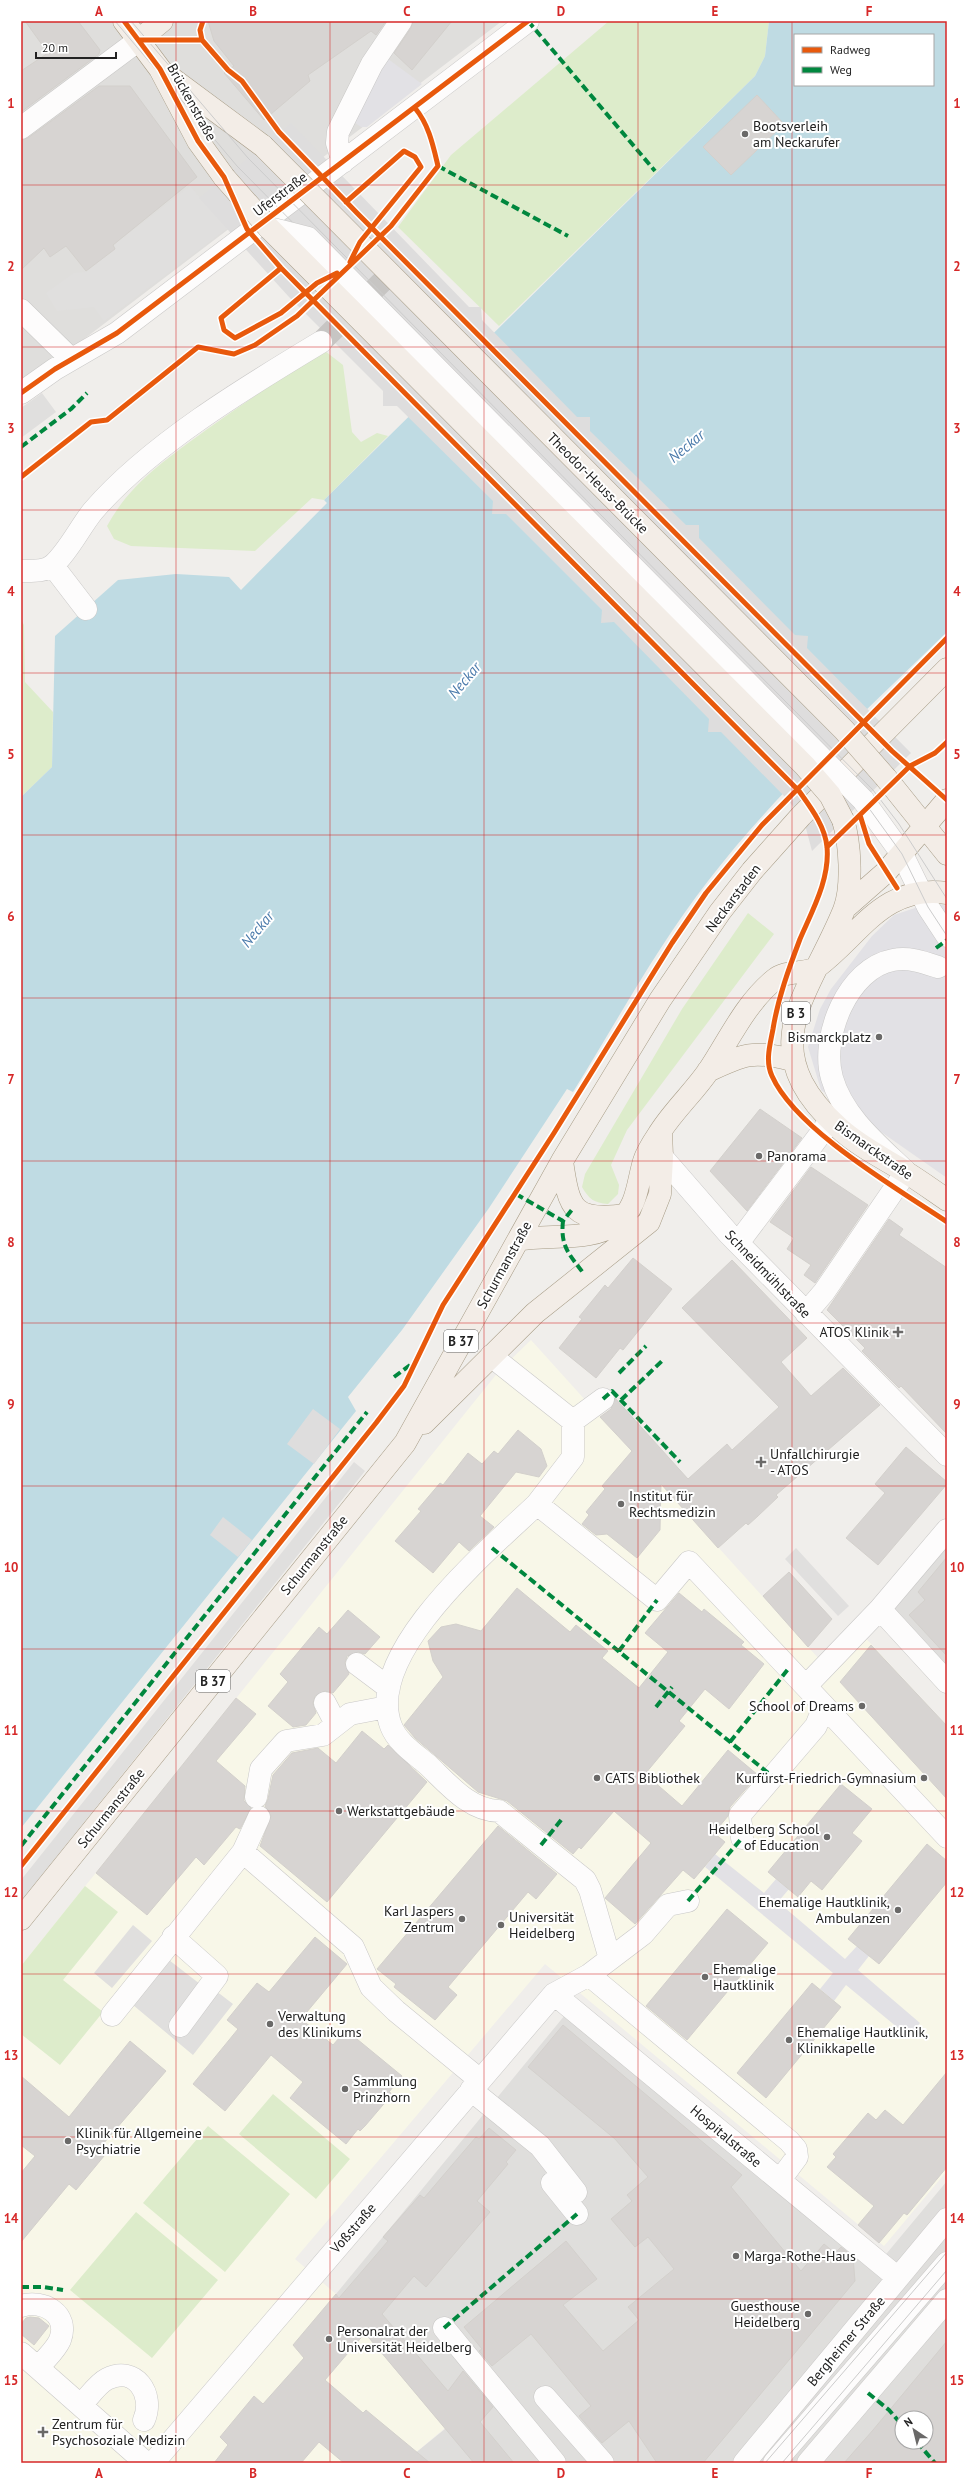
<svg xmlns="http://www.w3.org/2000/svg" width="968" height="2484" font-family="'PT Sans',sans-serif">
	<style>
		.residential { fill: #dfdedc; fill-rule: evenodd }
		.education { fill: #f8f7e8 }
		.grass { fill: #ddeccb }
		.parking { fill: #e0dfde }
		.plaza { fill: #e2e1e5 }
		.water { fill: #bfdbe3; fill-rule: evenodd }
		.pier { fill: #dedddd }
		.building { fill: #d7d4d2; stroke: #d3d0cc; fill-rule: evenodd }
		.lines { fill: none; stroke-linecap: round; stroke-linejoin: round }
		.minor-tunnel { stroke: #c7c5c3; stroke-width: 22; stroke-dasharray: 22 11; stroke-linecap: butt }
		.minor-casing { stroke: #c9c8c7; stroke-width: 23 }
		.major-casing { stroke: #a79c86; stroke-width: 23 }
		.minor { stroke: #fdfcfc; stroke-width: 22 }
		.major { stroke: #f3ede7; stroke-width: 22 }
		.tram { stroke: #ccc; stroke-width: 1 }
		.minor-bridge-casing { stroke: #c9c8c7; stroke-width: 23; stroke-linecap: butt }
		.major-bridge-casing { stroke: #a79c86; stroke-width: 23; stroke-linecap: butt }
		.minor-bridge { stroke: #fdfcfc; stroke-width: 22 }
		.major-bridge { stroke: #f3ede7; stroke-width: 22 }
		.quiet { stroke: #00873e; stroke-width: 4; stroke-dasharray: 8 4; stroke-linecap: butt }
		.cycleway-casing { stroke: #fff; stroke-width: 8 }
		.cycleway { stroke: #e8590c; stroke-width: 5 }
		.grid { fill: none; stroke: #d62828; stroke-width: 1; stroke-opacity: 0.55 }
		.poi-dot { fill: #6a6968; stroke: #fff; stroke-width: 1.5 }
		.labels { text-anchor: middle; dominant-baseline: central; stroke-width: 4; stroke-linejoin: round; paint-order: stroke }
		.shield { fill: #fff; stroke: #646464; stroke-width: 1 }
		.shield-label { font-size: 13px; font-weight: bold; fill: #222 }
		.street-label { font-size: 14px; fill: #222; stroke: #fff }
		.poi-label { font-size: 14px; fill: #222; stroke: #fff; text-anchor: start }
		.water-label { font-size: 15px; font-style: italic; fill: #4a7aab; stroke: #fff }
		.neatline { fill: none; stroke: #d62828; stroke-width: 1.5 }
		.grid-label { font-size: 13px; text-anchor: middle; font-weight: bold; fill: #d62828 }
	</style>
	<rect width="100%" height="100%" fill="#f0eeeb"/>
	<!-- residential -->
	<path class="residential" d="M21 21H502L21 387Z
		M947 1545V1668L892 1609Z
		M565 2015 872 2271 947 2181V2463H403L445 2429 365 2334 367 2331 336 2294ZM902 2418H926V2442H902Z"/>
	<!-- education -->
	<path class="education" d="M531 1340 829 1670 860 1632 947 1726V2171L884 2246 545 1964 295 2259 336 2294 368 2331 365 2334 445 2428 403 2463H21V1966L499 1371Z"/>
	<!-- grass -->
	<path class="grass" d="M609 21H769L765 56 755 76 499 326 398 227 451 155Z
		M325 351 343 365 352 432 361 442 377 433 388 436 324 500 312 498 255 551 131 546 114 539 107 526C131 482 167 459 206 430 245 402 284 376 325 351Z
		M21 619 24 625 25 682 53 712 52 767 21 797Z
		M748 913 774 934 627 1130 611 1165 619 1185 618 1194 608 1204C594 1203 589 1199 582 1187L585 1174 682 1009Z
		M85 1886 118 1912 63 1980 103 2012 60 2065 21 2034V1966Z
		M273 2094 350 2159 316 2199 239 2134Z
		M208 2126 290 2194 225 2272 143 2203Z
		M136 2212 218 2280 152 2358 70 2290Z"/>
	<!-- parking -->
	<path class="parking" d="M190 186 201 199 269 197 104 321 94 307 57 311 46 293 74 273 86 272 116 249 114 245Z
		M42 393 56 412 21 438V408Z
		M354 1462 365 1471 21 1901V1880Z
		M796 1548 849 1606 838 1616 785 1559Z
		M133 1925 152 1941 112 1988 94 1973Z
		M169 1960 200 1984 220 1994 233 2004 193 2055 133 2005Z"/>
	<!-- plaza -->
	<path class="plaza" d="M384 56 422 84 367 127H361L354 122Z
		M933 902 947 906V1178L821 1090 808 1047 820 1009 831 989 872 936 894 915Z
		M715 1854 764 1893 776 1879 789 1889 778 1902 845 1959 857 1946 869 1956 858 1970 920 2023 909 2037 846 1985 834 2001 820 1989 833 1973 705 1867Z"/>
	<!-- water -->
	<path class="water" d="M769 21H947V632C865 712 778 790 708 881 658 945 616 1023 573 1092L567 1089 489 1208 402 1330 348 1397 356 1411 21 1828V797L52 767 55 636 118 580 176 574 229 577 241 590 327 503 324 500 755 76 765 56ZM795 35H933V85H795Z"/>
	<!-- pier -->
	<path class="pier" d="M291 123 469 307H481L482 320 577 417H590V431L686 525H699V538L795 635 808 636 807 648 911 753 812 851 804 821 788 800 721 732H708L709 719 614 622 601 623 602 610 506 514H492L493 501 397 406H383V391L289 297 199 198Z
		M313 1409 340 1429 314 1464 287 1444Z
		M223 1517 252 1540 238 1557 210 1535Z"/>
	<!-- building -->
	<path class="building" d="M25 21H78L100 50 99 54 21 112V71L48 53Z
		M208 21H386L376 35 371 31 308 75 310 81 264 120 224 73 234 66 214 41Z
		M413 21H452L412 70 394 53 411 28Z
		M99 86H130L197 177 113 245 115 249 86 271 66 246 50 257 44 248 21 270V140L28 138Z
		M757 95 784 124 731 175 703 147Z
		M760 1109 802 1138 747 1211 710 1171Z
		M811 1167 868 1205 815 1283 804 1275 811 1265 787 1249 794 1238 770 1222Z
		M889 1219 903 1229 899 1235 947 1268V1434L901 1386 899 1388 862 1351 865 1348 827 1310Z
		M633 1258 672 1289 623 1350 620 1348 596 1378 559 1348 582 1319 579 1317 605 1285 608 1288Z
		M732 1260 807 1338 781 1362 811 1396 843 1368 880 1405 776 1495 778 1497 758 1516 748 1525 746 1523 718 1548 661 1484 660 1530 637 1558 607 1534 596 1535 582 1524 589 1515 586 1512 605 1489 602 1486 632 1451 600 1417 611 1409 615 1398 688 1479 727 1444 732 1450 779 1407 682 1308Z
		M518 1430 541 1449 547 1466 539 1477 516 1472 480 1516 494 1527 469 1551 459 1542 433 1573 395 1541 421 1511 418 1509 440 1483 443 1485 468 1453 482 1464 494 1451 498 1454Z
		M906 1447 947 1482V1484L878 1565 846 1538 885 1493 875 1484Z
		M947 1557V1656L909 1615 925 1600 918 1592Z
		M789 1572 832 1619 808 1647 763 1596Z
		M517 1588 570 1632 576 1625 608 1651 602 1658 639 1688 668 1652 645 1633 679 1593 702 1612 704 1609 744 1642 741 1645 764 1664 729 1709 705 1689 679 1721 685 1726 645 1774 682 1806 728 1750 758 1775 730 1807 728 1816 714 1833 725 1842 715 1854 694 1879 683 1870 635 1924 605 1898 651 1843 614 1811 581 1849 579 1847 573 1854 507 1801 478 1792 415 1738 404 1725 443 1677 433 1661 428 1641 441 1627 456 1624 481 1631Z
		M348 1610 380 1637 365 1654 358 1652 347 1656 345 1663 349 1674 333 1693 325 1691 315 1696 313 1703 316 1713 306 1725 293 1727 268 1706 288 1682 280 1674 319 1627 327 1634Z
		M871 1645 947 1726V1799L840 1682Z
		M236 1698 256 1714 216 1761 245 1786 244 1801 251 1808 240 1829 236 1827 204 1865 196 1857 147 1915 96 1873Z
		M362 1731 384 1749 388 1745 427 1782 327 1902 260 1846 271 1816 265 1806 268 1799 273 1775 292 1753 318 1748 336 1763Z
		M841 1784 872 1809 852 1833 862 1841 822 1890 811 1881 798 1897 768 1872Z
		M498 1826 557 1874 536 1899 528 1892 448 1987 457 1995 435 2020 394 1987 396 1984 377 1969Z
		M927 1844 947 1861V1882L879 1964 848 1939Z
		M727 1909 768 1943 687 2040 646 2006Z
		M315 1937 347 1964 301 2019 333 2045 346 2030 402 2076 389 2092 391 2093 388 2099 365 2126 360 2131 358 2129 346 2144 290 2098 303 2082 271 2055 225 2111 193 2084 238 2029 227 2020 257 1983 269 1992Z
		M812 1983 841 2007 766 2098 737 2073Z
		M563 2025 742 2175 731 2187 801 2271 824 2244 835 2253 841 2247 853 2257 855 2281 703 2463H657L629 2421 602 2443 579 2416 591 2406 531 2334 492 2366 479 2351 482 2349 464 2327 566 2241 597 2279 563 2305 603 2351 639 2320 628 2307 674 2269 648 2237 635 2247 611 2219 632 2201 627 2195 648 2177 615 2139 528 2067Z
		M130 2041 166 2071 103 2144 109 2150 76 2190 69 2184 21 2242V2173L35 2156 21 2145V2076L69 2117Z
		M947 2072V2167L907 2215 904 2213 879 2243 858 2225 874 2206 827 2167 836 2157 833 2154 868 2113 876 2120 885 2110 903 2125Z
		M489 2128 516 2150 506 2162 508 2164 477 2201 490 2212 426 2287 414 2276 382 2314 448 2391 463 2371 493 2407 480 2422 514 2463H474L365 2333 325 2380 363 2413 366 2410 430 2463H344L319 2442 301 2463H214L228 2445 220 2437 254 2396 263 2404 304 2358 293 2345 336 2294 339 2298 388 2241 383 2237 420 2195 424 2198 476 2137 479 2139Z
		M30 2317 39 2318 49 2326 34 2345 21 2334V2324L26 2318Z
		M947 2341V2463H844L873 2430ZM902 2418H926V2442H902Z"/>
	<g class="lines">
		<!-- minor-tunnel -->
		<path class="minor-tunnel" d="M321 342 395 269"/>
		<defs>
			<path id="minor" d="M21 128 139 40
				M343 162 337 143 338 132 372 64 401 21
				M21 310 71 359
				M21 393 55 369 117 333 528 21
				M53 566 86 609
				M21 571C31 571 45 572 53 565 68 552 80 527 93 511 150 445 246 387 321 342
				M863 800 902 854 928 907 947 936
				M662 1157 729 1234 947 1455
				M738 1243 831 1120
				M806 1313 824 1292 906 1172C878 1145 843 1117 832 1078 820 1037 848 968 893 960 909 957 923 962 938 967
				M491 1356 573 1421
				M603 1399 573 1421V1457L537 1504C491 1548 363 1653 391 1726 397 1742 415 1754 428 1765 448 1784 470 1811 499 1811L585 1880 590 1890 610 1959
				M537 1504 657 1600 689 1562 947 1837
				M880 1609 947 1682
				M357 1664 389 1688
				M806 1686 880 1609 947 1530
				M325 1703 336 1724
				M256 1797 261 1769 286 1741 323 1735 350 1714 387 1707
				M742 1838 740 1815 816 1726 824 1706
				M243 1852 259 1817
				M173 1937 217 1976 180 2026
				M589 1975 789 2141 796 2149 797 2157 780 2180
				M554 1994 898 2278
				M112 2015 243 1852 353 1947 371 1987 396 2011 480 2080
				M471 2090 540 2146 576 2192
				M552 2183 577 2214
				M21 2306C43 2299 70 2314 60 2340 55 2351 45 2359 38 2368
				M444 2328 555 2463
				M21 2353 146 2463
				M545 2397 603 2463
				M81 2405C89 2397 97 2384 107 2379 135 2365 155 2394 144 2420
				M153 2463 554 1994 589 1975 643 1934 668 1905 688 1901
				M744 2463 947 2219
				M774 2463 947 2263
				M808 2463 947 2300"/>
			<path id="major" d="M124 21 160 69 198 141 224 177
				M139 40 162 21
				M166 74 263 146
				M886 778 947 854
				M843 820C850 842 853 887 844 910 809 996 750 1047 839 1128 856 1144 879 1156 899 1168 916 1178 931 1189 947 1200
				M845 908 886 872 947 800
				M708 1071C744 1054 753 1050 792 1060
				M562 1161C569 1210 573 1222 626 1215
				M518 1240C548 1234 593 1242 617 1223 638 1207 637 1184 644 1161 647 1151 654 1141 660 1132 674 1110 694 1092 709 1070 729 1040 745 1004 774 980 787 969 806 975 817 967 861 934 883 884 947 893
				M424 1423 535 1313 649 1222 660 1194 662 1157 661 1131
				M21 1919 405 1443 562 1161 660 1000 720 912 752 871 801 816 947 669"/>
		</defs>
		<!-- minor casing -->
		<use href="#minor" class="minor-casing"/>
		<!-- major casing -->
		<use href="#major" class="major-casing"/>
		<!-- minor -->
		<use href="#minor" class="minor"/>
		<!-- major -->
		<use href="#major" class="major"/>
		<!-- tram -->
		<path class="tram" d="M115 21 237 166 863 800 902 854 928 907 947 936
			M131 21 248 158 873 790 899 824 947 899
			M765 2463 947 2252
			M782 2463 947 2270"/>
		<defs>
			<path id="minor-bridge" d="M269 228 308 238 863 800"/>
			<path id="major-bridge" d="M263 146 844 730 886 778
				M224 177 269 228 805 766 830 795 843 820"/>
		</defs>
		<!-- minor-bridge casing -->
		<use href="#minor-bridge" class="minor-bridge-casing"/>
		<!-- major-bridge casing -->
		<use href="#major-bridge" class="major-bridge-casing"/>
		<!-- minor-bridge -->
		<use href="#minor-bridge" class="minor-bridge"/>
		<!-- major-bridge -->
		<use href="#major-bridge" class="major-bridge"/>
		<!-- quiet -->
		<path class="quiet" d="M528 21 655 171
			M438 166 568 236
			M21 447 71 409 87 393
			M936 948 947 940
			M516 1194 563 1221 574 1207
			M563 1221C560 1247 570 1255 584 1274
			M619 1373 646 1346
			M394 1377 413 1363
			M603 1399 612 1391 680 1462
			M621 1400 662 1361
			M492 1548 773 1777
			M619 1651 657 1600
			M656 1707 672 1687
			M730 1742 789 1668
			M541 1845 562 1819
			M21 1846 367 1412
			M688 1901 742 1838
			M21 2287H43L63 2290
			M444 2328 577 2214
			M868 2393 889 2410 902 2425
			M917 2442 935 2463"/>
		<defs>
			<path id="cycleway" d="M124 21 160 69 198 141 224 177 247 229 281 268 799 791C811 808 825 826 827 847 830 879 812 911 800 939 789 968 778 998 773 1029 770 1045 765 1061 772 1076 796 1130 898 1189 947 1222
				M203 21 200 30 202 40 228 70 242 81 279 132 357 213 892 751 947 800
				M139 40H202
				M346 202 404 151 415 157 421 167 360 242 350 262
				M281 268 221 318 224 330 235 338 281 313 317 283 337 273
				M21 393 55 369 117 333 528 21
				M21 477 91 422 107 420 198 347 234 354 255 345 297 316 391 226 438 166C433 145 429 125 415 108
				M860 815 869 844 897 888
				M827 847 910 766 935 753 947 742
				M21 1866 376 1423 404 1386 443 1305 554 1133 672 943 706 893 762 825 947 638"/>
		</defs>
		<!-- cycleway casing -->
		<use href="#cycleway" class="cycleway-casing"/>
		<!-- cycleway -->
		<use href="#cycleway" class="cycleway"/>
	</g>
	<!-- grid -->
	<path class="grid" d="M176 21V2463M330 21V2463M484 21V2463M638 21V2463M792 21V2463M21 185H947M21 347H947M21 510H947M21 673H947M21 835H947M21 998H947M21 1161H947M21 1323H947M21 1486H947M21 1649H947M21 1811H947M21 1974H947M21 2137H947M21 2299H947"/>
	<!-- markers -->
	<g class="poi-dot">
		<circle cx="745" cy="134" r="4"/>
		<circle cx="879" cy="1037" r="4"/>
		<circle cx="759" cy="1156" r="4"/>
		<path d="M896 1326h4v4h4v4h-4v4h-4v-4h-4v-4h4z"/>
		<path d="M759 1456h4v4h4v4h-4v4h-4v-4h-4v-4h4z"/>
		<circle cx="621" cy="1504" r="4"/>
		<circle cx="862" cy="1706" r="4"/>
		<circle cx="597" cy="1778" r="4"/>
		<circle cx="924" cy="1778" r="4"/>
		<circle cx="339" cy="1811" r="4"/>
		<circle cx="827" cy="1837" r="4"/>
		<circle cx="898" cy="1910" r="4"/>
		<circle cx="462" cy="1919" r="4"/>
		<circle cx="501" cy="1925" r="4"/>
		<circle cx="705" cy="1977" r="4"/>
		<circle cx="270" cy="2024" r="4"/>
		<circle cx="789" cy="2040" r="4"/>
		<circle cx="345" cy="2089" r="4"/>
		<circle cx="68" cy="2141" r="4"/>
		<circle cx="736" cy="2256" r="4"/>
		<circle cx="808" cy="2314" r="4"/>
		<circle cx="329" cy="2339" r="4"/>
		<path d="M41 2426h4v4h4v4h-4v4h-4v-4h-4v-4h4z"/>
	</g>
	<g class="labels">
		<!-- shield labels -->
		<g class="shield">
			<rect x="782" y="1002" width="28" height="22" rx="3"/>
			<rect x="444" y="1330" width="34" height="22" rx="3"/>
			<rect x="196" y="1670" width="34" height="22" rx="3"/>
		</g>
		<g class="shield-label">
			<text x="796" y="1013">B 3</text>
			<text x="461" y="1341">B 37</text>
			<text x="213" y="1681">B 37</text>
		</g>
		<!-- street labels -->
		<g class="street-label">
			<text transform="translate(192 102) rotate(61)">Brückenstraße</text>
			<text transform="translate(280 194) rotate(-37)">Uferstraße</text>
			<text transform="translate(598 483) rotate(45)">Theodor-Heuss-Brücke</text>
			<text transform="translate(733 898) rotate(-53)">Neckarstaden</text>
			<text transform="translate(874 1150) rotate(35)">Bismarckstraße</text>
			<text transform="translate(504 1265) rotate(-61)">Schurmanstraße</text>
			<text transform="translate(768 1274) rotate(46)">Schneidmühlstraße</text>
			<text transform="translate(314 1555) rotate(-51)">Schurmanstraße</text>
			<text transform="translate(111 1808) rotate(-51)">Schurmanstraße</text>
			<text transform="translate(726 2136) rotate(40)">Hospitalstraße</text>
			<text transform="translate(353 2228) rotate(-49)">Voßstraße</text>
			<text transform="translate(846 2341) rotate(-50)">Bergheimer Straße</text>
		</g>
		<!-- poi labels -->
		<g class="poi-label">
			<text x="753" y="126">Bootsverleih<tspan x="753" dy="16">am Neckarufer</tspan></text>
			<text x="871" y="1037" text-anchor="end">Bismarckplatz</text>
			<text x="767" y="1156">Panorama</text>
			<text x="889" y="1332" text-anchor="end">ATOS Klinik</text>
			<text x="770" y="1454">Unfallchirurgie<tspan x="770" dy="16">- ATOS</tspan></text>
			<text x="629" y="1496">Institut für<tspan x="629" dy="16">Rechtsmedizin</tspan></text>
			<text x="854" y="1706" text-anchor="end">School of Dreams</text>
			<text x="605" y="1778">CATS Bibliothek</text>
			<text x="916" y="1778" text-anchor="end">Kurfürst-Friedrich-Gymnasium</text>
			<text x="347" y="1811">Werkstattgebäude</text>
			<text x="819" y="1829" text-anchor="end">Heidelberg School<tspan x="819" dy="16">of Education</tspan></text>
			<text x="890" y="1902" text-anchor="end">Ehemalige Hautklinik,<tspan x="890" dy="16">Ambulanzen</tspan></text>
			<text x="454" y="1911" text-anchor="end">Karl Jaspers<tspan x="454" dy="16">Zentrum</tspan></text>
			<text x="509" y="1917">Universität<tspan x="509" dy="16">Heidelberg</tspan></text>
			<text x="713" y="1969">Ehemalige<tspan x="713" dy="16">Hautklinik</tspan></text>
			<text x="278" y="2016">Verwaltung<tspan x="278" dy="16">des Klinikums</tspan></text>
			<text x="797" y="2032">Ehemalige Hautklinik,<tspan x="797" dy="16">Klinikkapelle</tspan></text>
			<text x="353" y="2081">Sammlung<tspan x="353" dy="16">Prinzhorn</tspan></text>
			<text x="76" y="2133">Klinik für Allgemeine<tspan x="76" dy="16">Psychiatrie</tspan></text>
			<text x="744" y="2256">Marga-Rothe-Haus</text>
			<text x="800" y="2306" text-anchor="end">Guesthouse<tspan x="800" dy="16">Heidelberg</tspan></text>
			<text x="337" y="2331">Personalrat der<tspan x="337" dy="16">Universität Heidelberg</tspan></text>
			<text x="52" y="2424">Zentrum für<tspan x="52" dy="16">Psychosoziale Medizin</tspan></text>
		</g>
		<!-- water labels -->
		<g class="water-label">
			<text transform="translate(686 446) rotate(-40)">Neckar</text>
			<text transform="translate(464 680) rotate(-50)">Neckar</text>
			<text transform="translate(257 929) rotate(-50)">Neckar</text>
		</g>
	</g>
	<!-- border -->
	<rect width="968" height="2484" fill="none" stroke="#ffffff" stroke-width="44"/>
	<!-- legend -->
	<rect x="794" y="34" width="140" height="52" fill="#ffffff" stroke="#a7a7a7"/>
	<rect x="802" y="47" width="20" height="6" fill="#e8590c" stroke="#a7a7a7"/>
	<text x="830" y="54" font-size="12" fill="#222222">Radweg</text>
	<rect x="802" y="67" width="20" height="6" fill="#00873e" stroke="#a7a7a7"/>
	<text x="830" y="74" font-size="12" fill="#222222">Weg</text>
	<!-- north arrow -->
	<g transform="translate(914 2430) rotate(325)"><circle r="19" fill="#ffffff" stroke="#a7a7a7"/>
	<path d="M0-3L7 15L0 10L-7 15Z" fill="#6a6968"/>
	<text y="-6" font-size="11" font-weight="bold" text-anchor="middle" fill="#222222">N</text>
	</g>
	<!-- scale -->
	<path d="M36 52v6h80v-6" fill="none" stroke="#222222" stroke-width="2"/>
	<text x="42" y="52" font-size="12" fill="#222222" stroke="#ffffff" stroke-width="3" paint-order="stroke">20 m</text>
	<rect x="22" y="22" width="924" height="2440" class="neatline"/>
	<g class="grid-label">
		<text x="99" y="16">A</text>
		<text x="253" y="16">B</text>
		<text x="407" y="16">C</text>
		<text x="561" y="16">D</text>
		<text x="715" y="16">E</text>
		<text x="869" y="16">F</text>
		<text x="11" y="108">1</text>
		<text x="957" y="108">1</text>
		<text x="11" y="271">2</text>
		<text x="957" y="271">2</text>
		<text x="11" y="433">3</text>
		<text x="957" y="433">3</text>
		<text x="11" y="596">4</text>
		<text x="957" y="596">4</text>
		<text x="11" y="759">5</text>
		<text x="957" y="759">5</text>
		<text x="11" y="921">6</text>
		<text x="957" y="921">6</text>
		<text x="11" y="1084">7</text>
		<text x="957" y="1084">7</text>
		<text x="11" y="1247">8</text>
		<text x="957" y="1247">8</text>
		<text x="11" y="1409">9</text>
		<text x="957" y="1409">9</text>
		<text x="11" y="1572">10</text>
		<text x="957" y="1572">10</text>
		<text x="11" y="1735">11</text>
		<text x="957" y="1735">11</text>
		<text x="11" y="1897">12</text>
		<text x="957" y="1897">12</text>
		<text x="11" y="2060">13</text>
		<text x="957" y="2060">13</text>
		<text x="11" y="2223">14</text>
		<text x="957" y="2223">14</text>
		<text x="11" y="2385">15</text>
		<text x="957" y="2385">15</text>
		<text x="99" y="2478">A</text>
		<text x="253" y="2478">B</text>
		<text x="407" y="2478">C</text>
		<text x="561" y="2478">D</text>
		<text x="715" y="2478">E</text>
		<text x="869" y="2478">F</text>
	</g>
</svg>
